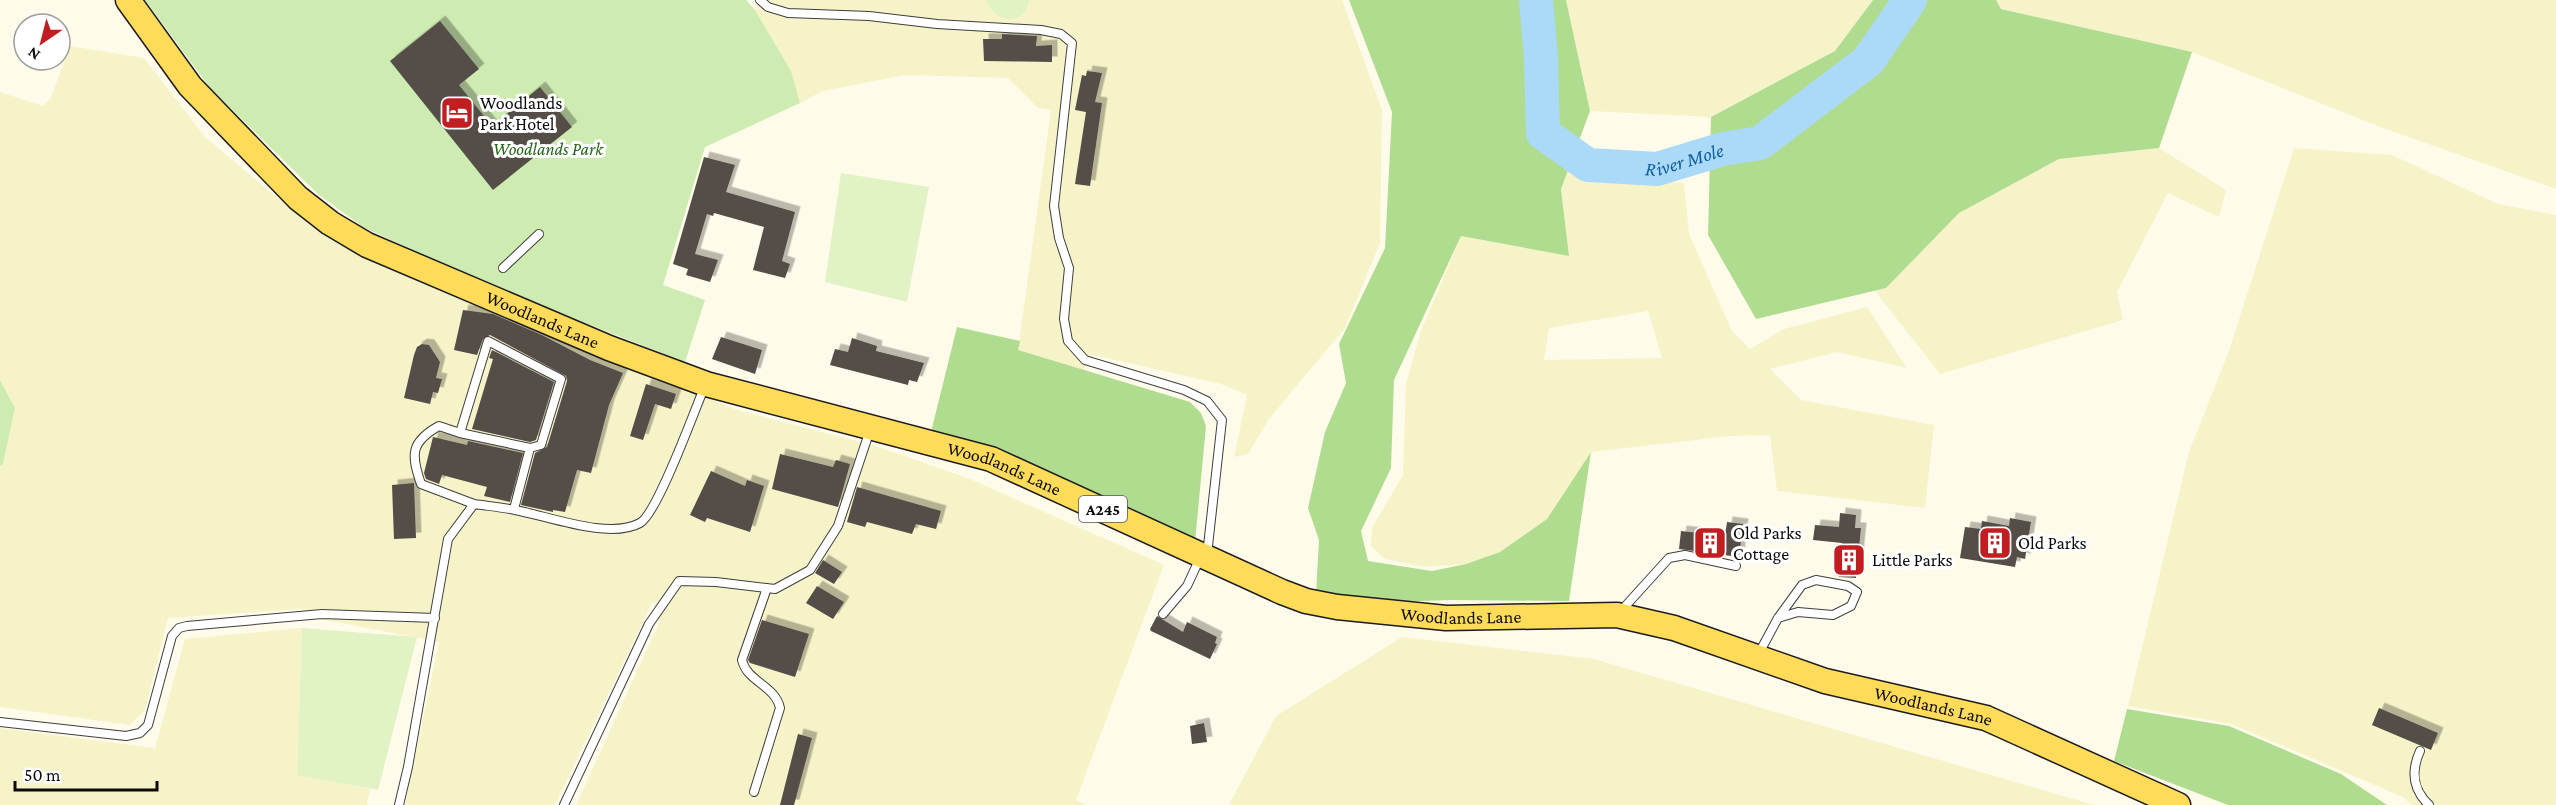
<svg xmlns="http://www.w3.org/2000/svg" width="2556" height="805" font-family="'Crimson Pro',serif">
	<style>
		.farmland { fill: #f6f3c9; fill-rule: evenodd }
		.green { fill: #ceebb2 }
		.forest { fill: #b0dc90 }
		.pitch { fill: #e1f2c4 }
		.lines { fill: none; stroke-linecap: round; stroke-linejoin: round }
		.river { stroke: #abdaf9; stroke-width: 34 }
		.building { fill: #544d47; filter: url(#shadow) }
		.lane-casing { stroke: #3e3e3e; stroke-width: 10 }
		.primary-casing { stroke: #1c1c1c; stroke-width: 27 }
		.lane { stroke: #fff; stroke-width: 8 }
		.primary { stroke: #ffdb5a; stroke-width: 24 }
		.labels { text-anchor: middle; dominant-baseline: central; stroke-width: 6; stroke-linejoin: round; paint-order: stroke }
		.shield { fill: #fff; stroke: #545454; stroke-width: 1.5 }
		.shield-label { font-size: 16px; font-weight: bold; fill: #0b0b0b }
		.poi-label { font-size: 18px; fill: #0b0b0b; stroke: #fff; text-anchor: start }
		.park-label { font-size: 18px; font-style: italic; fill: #276619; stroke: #fff }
		.street-label { font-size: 18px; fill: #0b0b0b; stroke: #fff }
		.water-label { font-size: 20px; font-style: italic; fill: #0f5ea3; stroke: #fff }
	</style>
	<defs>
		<filter id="shadow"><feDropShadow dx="5.5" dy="-5.5" stdDeviation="0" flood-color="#0004"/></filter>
	</defs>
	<rect width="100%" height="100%" fill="#fffbea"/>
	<!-- farmland -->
	<path class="farmland" d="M759 0H1342L1382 110 1380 243 1345 328 1269 419 1248 454 1234 457 1247 395 1221 384 1089 354 1084 370 1018 350 1051 110 1038 108 1008 78 905 75 823 91 800 103 791 71 755 10Z
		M1566 0H1873L1836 51 1711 117 1590 111Z
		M1996 0H2556V189L2383 128 2192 52 2001 9Z
		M70 46 144 58 205 137 313 228 363 254 737 410 873 445 970 479 1164 565 1076 800 1086 805H576L660 621 653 601 555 805H405L439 642 305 616 302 609 168 618 145 710 130 725 0 707V466L3 464 15 408 0 380V92L43 106 51 98Z
		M2159 148 2226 190 2219 217 2168 193 2117 292 2123 320 1940 374 1875 291 1886 288 1959 213 2059 159Z
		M2294 148 2392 155 2498 204 2556 215V805H2411L2403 797 2231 724 2128 706 2189 452 2229 351Z
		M1568 170 1585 176 1684 183 1689 234 1732 331 1750 349 1784 329 1867 307 1907 368 1837 352 1770 369 1801 400 1934 425 1925 508 1777 491 1770 435 1730 436 1591 452 1547 519 1500 552 1466 564 1423 567 1385 559 1371 546 1372 528 1403 475 1406 384 1421 331 1461 236 1569 256 1561 189ZM1648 311 1662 358 1544 360 1549 328Z
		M302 628 297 774 370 789 367 805H0V728L155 748 185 639Z
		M1402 637 1594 659 2094 805H1229L1276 716Z"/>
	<!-- green -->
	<path class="green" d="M145 0H746L755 10 791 71 800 103 705 147 663 285 705 300 685 362 500 290 363 227 318 194 210 88Z
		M0 380 15 408 3 464 0 466Z"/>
	<!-- forest -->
	<path class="forest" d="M1349 0H1566L1590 111 1561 189 1569 256 1461 236 1394 380 1391 468 1361 531 1368 561 1432 571 1466 564 1500 552 1547 519 1591 452 1569 601 1451 600 1362 603 1316 594 1319 540 1308 508 1325 432 1346 383 1339 344 1385 248 1392 112Z
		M1873 0H1996L2001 9 2192 52 2159 148 2059 159 1959 213 1886 288 1756 319 1708 235 1711 117 1835 51Z
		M957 327 1020 341 1018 350 1190 402 1201 413 1206 426 1195 542 931 432Z
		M2127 709 2229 726 2341 774 2387 805H2228L2114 761Z"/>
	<!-- pitch -->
	<path class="pitch" d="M986 0H1029C1025 28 994 23 986 0Z
		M841 173 929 187 907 302 825 282Z
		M302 628 417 637 378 790 297 775Z"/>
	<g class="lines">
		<!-- river -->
		<path class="river" id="s1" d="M1536 0 1541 58 1543 133 1588 165 1657 169 1723 149 1760 143 1868 61 1910 0"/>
	</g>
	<!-- building -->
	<path class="building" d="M440 21 479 69 459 85 492 126 540 87 572 127 493 190 390 61Z
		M1002 34 1037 36 1036 46 1052 45V62L984 61 983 39H1002Z
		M1087 71 1102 73 1095 102 1102 103 1090 186 1075 184 1086 112 1075 110 1082 75 1086 76Z
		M704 157 735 165 726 192 795 212 782 261 790 264 785 278 753 270 764 227 714 213 713 216 707 214 695 254 718 260 710 282 686 275 688 269 673 264Z
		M463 310 493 314 542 335 590 360 623 373 609 405 591 473 577 470 565 512 553 510V512L521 505 535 453 547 447 567 381 566 376 490 335 483 339 477 355 454 350Z
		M721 337 762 350 755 374 712 359Z
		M852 338 877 346 876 351 924 363 917 382 909 380 908 385 830 365 835 349 848 352Z
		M422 344 429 345 440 362 436 378 442 379 438 393 433 392 430 404 404 398 414 355 417 347Z
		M492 350 554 382 536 440 530 442 472 429 493 359 489 358Z
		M646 384 676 394 671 409 655 404 643 440 630 436Z
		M433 437 467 445 468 441 523 453 510 502 484 496 487 487 442 475 439 484 426 479 424 473Z
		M780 454 833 467 836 460 850 464 838 507 772 489Z
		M711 471 745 486 747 480 764 486 750 532 707 518 705 522 690 515Z
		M414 483 416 538 394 539 392 485Z
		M857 487 941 511 936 529 916 524 912 534 867 522 865 527 847 522Z
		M1840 513 1856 515 1855 528H1861L1856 578 1839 577 1842 543 1813 540 1815 525 1839 527Z
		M2010 518 2031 522 2025 559 2017 557 2015 567 1960 558 1965 527 1981 529 1982 521 2009 526Z
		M1727 522 1743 524 1739 557 1679 549 1681 531 1725 536Z
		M823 560 842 572 834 584 815 573Z
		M817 586 844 602 833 619 806 603Z
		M1157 616 1183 632 1187 622 1217 637 1215 643 1217 644 1210 659 1151 631 1150 629Z
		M762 620 809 634 795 677 750 663 748 660Z
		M2379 708 2438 733 2431 750 2372 725Z
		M1204 723 1207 742 1192 744 1190 726Z
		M798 734 812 738 794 805H780Z"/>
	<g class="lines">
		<defs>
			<path id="lane" d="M760 0 768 7 788 13 869 16 937 24 1041 30 1061 34 1072 43 1054 206 1059 238 1069 268 1064 319 1068 341 1085 360 1184 390 1207 401 1222 420 1207 555
				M503 268 539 234
				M460 433 530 448 514 509
				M474 504 421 484C411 455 410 442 439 426L460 433 488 341 561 379 541 445 530 448
				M1620 612 1669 558 1685 555 1736 566
				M1163 614 1187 586 1200 558
				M1758 655 1778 618 1802 585 1816 580 1848 586 1857 592 1851 606 1833 615 1798 612 1778 618
				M0 722 126 736 140 733 148 725 172 636 179 628 187 626 322 614 435 618
				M2420 751C2411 771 2412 789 2429 805
				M754 792 780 708C775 685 747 682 742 660L767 588
				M399 805 408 767 448 539 474 504C487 506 501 507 515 510 548 516 609 540 640 523 657 514 694 412 704 388
				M564 805 649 624 679 581 716 582 775 589 810 570 838 526 870 430"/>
			<g id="primary">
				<path id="s2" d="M128 0 190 86 298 198 330 223 367 245 609 348 706 384 991 459 1282 592 1306 601 1337 607 1446 618 1617 615 1674 628 1825 681 1986 718 2178 805"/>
			</g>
		</defs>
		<!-- lane casing -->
		<use href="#lane" class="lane-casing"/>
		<!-- primary casing -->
		<use href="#primary" class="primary-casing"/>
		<!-- lane -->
		<use href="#lane" class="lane"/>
		<!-- primary -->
		<use href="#primary" class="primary"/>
	</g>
	<!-- icons -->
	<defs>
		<symbol id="hotel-square" viewBox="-11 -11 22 22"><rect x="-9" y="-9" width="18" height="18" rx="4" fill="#c21d20" stroke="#fff"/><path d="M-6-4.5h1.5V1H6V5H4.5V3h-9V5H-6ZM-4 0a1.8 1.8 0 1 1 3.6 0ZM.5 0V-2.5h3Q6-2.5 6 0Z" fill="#fff"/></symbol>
		<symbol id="building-square" viewBox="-11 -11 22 22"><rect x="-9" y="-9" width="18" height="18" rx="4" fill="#c21d20" stroke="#fff"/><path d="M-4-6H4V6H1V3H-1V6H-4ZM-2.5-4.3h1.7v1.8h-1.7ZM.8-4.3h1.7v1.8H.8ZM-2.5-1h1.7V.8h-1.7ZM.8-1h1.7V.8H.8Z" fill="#fff"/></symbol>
	</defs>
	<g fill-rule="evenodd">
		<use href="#hotel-square" x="438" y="94" width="38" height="38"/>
		<use href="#building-square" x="1691" y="524" width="38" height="38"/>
		<use href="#building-square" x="1976" y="524" width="38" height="38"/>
		<use href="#building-square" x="1830" y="541" width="38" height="38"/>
	</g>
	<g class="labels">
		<!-- shield labels -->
		<rect class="shield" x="1079" y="496" width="48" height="26" rx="4.5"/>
		<g class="shield-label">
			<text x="1103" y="509">A245</text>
		</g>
		<!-- poi labels -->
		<g class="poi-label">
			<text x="480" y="103">Woodlands<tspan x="480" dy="21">Park Hotel</tspan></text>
			<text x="1733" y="533">Old Parks<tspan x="1733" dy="21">Cottage</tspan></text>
			<text x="2018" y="543">Old Parks</text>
			<text x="1872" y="560">Little Parks</text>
		</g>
		<!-- park labels -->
		<g class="park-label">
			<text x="548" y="149">Woodlands Park</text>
		</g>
		<!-- street labels -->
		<g class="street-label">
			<text stroke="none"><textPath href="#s2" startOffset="536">Woodlands Lane</textPath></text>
			<text stroke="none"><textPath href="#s2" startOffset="1022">Woodlands Lane</textPath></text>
			<text stroke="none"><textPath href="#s2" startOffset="1508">Woodlands Lane</textPath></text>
			<text stroke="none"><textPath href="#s2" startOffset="1994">Woodlands Lane</textPath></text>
		</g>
		<!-- water labels -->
		<g class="water-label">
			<text stroke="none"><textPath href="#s1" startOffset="286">River Mole</textPath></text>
		</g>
	</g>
	<!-- north arrow -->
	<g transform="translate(42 42) rotate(215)"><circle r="28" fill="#ffffff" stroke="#9d9d9d" stroke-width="1.5"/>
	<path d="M0-4.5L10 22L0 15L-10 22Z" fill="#c21d20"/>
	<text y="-9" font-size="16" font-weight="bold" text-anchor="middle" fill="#0b0b0b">N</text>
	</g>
	<!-- scale -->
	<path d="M15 781v9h142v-9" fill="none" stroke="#0b0b0b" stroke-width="3"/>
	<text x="24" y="781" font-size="18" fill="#0b0b0b" stroke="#ffffff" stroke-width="4.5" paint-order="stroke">50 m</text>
</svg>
